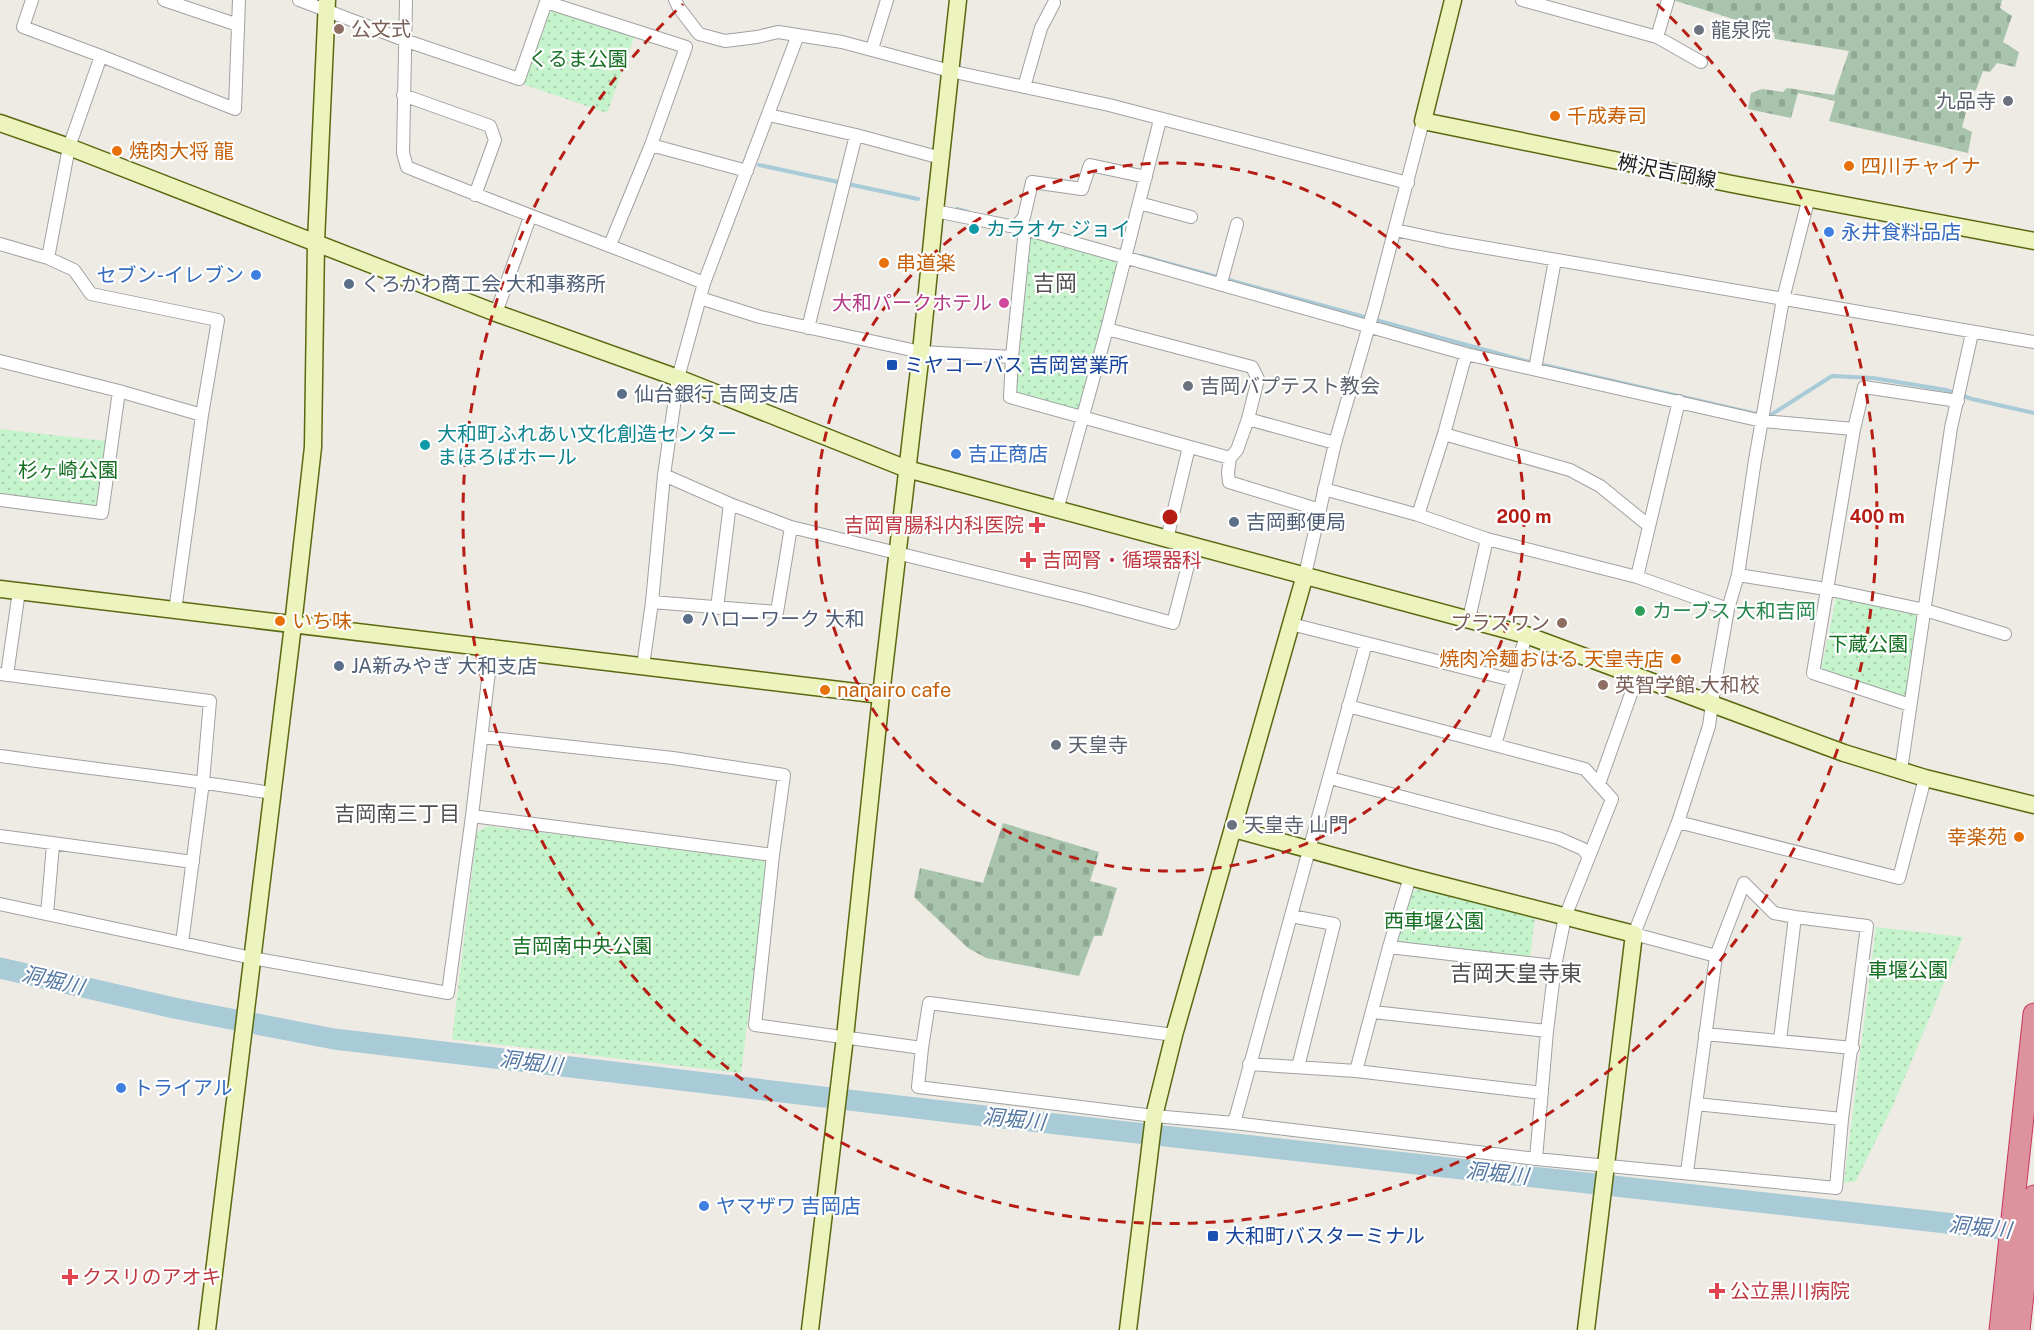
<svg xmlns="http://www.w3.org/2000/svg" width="2034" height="1330" font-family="'Public Sans','Noto Sans JP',sans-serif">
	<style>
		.cemetery { fill: url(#cemetery-stones) }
		.park { fill: url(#park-dots) }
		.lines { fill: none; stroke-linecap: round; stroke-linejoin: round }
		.stream { stroke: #a9cad7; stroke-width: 4 }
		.river { stroke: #a9cad7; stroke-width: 21 }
		.street-casing { stroke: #a1a1a1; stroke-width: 14 }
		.secondary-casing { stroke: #5a6910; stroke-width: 19 }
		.highway-casing { stroke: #c7365f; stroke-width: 23 }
		.street { stroke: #fff; stroke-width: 12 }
		.secondary { stroke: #edf3bd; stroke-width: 16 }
		.highway { stroke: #dd939d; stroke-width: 21 }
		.ring { fill: none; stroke: #b61d14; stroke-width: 3; stroke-dasharray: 10 8 }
		.education-dot { fill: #8d6e63; stroke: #fff; stroke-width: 2 }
		.worship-dot { fill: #6b7280; stroke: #fff; stroke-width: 2 }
		.food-dot { fill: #e8710a; stroke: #fff; stroke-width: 2 }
		.culture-dot { fill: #0f9aa8; stroke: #fff; stroke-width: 2 }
		.shop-dot { fill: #3f7fe0; stroke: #fff; stroke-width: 2 }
		.service-dot { fill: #5c6f8a; stroke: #fff; stroke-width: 2 }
		.hotel-dot { fill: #d1479c; stroke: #fff; stroke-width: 2 }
		.transit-dot { fill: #1a4fb4; stroke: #fff; stroke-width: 2 }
		.health-dot { fill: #e0444e; stroke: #fff; stroke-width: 2 }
		.leisure-dot { fill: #2e9e5b; stroke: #fff; stroke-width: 2 }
		.labels { text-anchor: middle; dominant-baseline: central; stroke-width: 4.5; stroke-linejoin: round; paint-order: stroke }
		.education-label { font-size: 20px; fill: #785e54; stroke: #fff; text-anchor: start }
		.worship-label { font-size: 20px; fill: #5b616d; stroke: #fff; text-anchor: start }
		.park-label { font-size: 20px; fill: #167023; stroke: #fff }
		.food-label { font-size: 20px; fill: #c56008; stroke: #fff; text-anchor: start }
		.street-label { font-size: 20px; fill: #1d1d1d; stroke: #fff }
		.culture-label { font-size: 20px; fill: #0d838f; stroke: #fff; text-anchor: start }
		.shop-label { font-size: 20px; fill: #366cbe; stroke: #fff; text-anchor: start }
		.service-label { font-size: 20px; fill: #4e5e75; stroke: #fff; text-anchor: start }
		.hotel-label { font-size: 20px; fill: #b23c85; stroke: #fff; text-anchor: end }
		.transit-label { font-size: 20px; fill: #164399; stroke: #fff; text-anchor: start }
		.health-label { font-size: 20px; fill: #be3a42; stroke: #fff; text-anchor: start }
		.leisure-label { font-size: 20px; fill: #27864d; stroke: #fff; text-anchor: start }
		.neighbourhood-label { font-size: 21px; fill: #505050; stroke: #fff }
		.water-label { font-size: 21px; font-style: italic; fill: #5477a3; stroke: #fff }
		.quarter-label { font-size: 22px; fill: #505050; stroke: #fff }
		.centre { fill: #b61d14; stroke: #fff; stroke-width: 3 }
		.ring-label { font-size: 18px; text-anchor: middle; font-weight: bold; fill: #b61d14; stroke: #fff; stroke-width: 4.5; stroke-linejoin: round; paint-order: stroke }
	</style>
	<defs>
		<pattern id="cemetery-stones" width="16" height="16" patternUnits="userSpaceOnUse" patternTransform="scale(1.5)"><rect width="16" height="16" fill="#a8c4ad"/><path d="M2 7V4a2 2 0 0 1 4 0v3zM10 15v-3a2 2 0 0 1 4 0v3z" fill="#90a894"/></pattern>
		<pattern id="park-dots" width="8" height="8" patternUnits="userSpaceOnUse" patternTransform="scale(1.5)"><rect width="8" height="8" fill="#c5f3cb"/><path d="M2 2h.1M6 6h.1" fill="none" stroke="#a9d0ae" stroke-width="1.8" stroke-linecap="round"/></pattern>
	</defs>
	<rect width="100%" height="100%" fill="#edebe4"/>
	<!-- cemetery -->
	<path class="cemetery" d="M1673 0H2002L2000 8 2012 16 2003 42 2019 52 2015 67 1997 63 1990 72 1983 71 1976 90 1972 91 1962 127 1972 132 1968 153 1829 121 1835 101 1798 93 1791 118 1748 109 1751 93 1762 89 1783 92 1787 88 1834 95 1849 51 1775 39 1774 32Z
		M1003 823 1099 852 1090 881 1117 888 1102 936H1094L1079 976 986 958 968 948 914 897 920 868 983 883Z"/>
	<!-- park -->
	<path class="park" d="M549 7 635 35 607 113 523 84Z
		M1029 231 1121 257 1080 407 1072 411 1014 394Z
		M0 429 106 441 97 508 0 495Z
		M1836 598 1921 614 1905 699 1821 670Z
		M487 826 762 858 767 866 741 1073 452 1039 477 832Z
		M1417 889 1535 918 1530 957 1403 945 1398 938 1410 894Z
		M1876 927 1963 937 1894 1103 1856 1181 1844 1183Z"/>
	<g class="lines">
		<!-- stream -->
		<path class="stream" d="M759 165 918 199
			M957 209 968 212
			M1141 256 1526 361 1761 415
			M1769 416 1832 376 1873 378 1946 390 1972 399 2034 413"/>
		<!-- river -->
		<path class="river" d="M0 968 174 1008 334 1039 984 1116 2027 1232"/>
		<defs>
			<path id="street" d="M32 0 23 27 101 56 235 109 239 0
				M164 0 238 25
				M299 0 404 40 519 79 546 2 686 47 651 145 610 245
				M406 0 403 153 407 167C505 207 605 243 704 283
				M675 0 679 8 699 34 725 41 757 37 778 32 842 42 950 71 1109 105 1408 183
				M1522 0 1657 37 1701 62
				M1657 37 1668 0
				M872 49 887 0
				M1024 87 1041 28 1054 3
				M403 95 490 126 495 140 475 195
				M769 115 856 135 941 158
				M651 145 747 171
				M1139 203 1191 217
				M935 211 1025 229 1466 354 1762 421 1854 429
				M1016 227 1024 217 1032 182 1082 189 1090 165 1146 177
				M1025 229 1012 357 1010 397 1230 458 1237 450 1248 419 1258 379 1252 367 1107 329
				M1395 230 1447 241 2034 342
				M0 244 48 258 74 270 91 294 218 320 202 415 175 611
				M48 258 69 147 101 56
				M1221 283 1237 224
				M700 298 760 317 921 352 1012 357
				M496 313 530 217
				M808 328 856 135
				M0 361 119 391 202 415
				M1535 369 1555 260
				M1248 419 1335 443
				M1444 434 1570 470 1600 486 1648 525
				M1230 458 1228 472 1229 482 1320 510
				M664 475 730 504 791 527 1084 599 1173 623 1193 546
				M1324 489 1418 515 1487 539 1637 577 1728 609
				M0 500 102 513 119 391
				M1057 510 1107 329 1160 120
				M1418 515 1444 434 1466 354
				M1167 539 1189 447
				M1305 575 1335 443 1375 305 1423 121
				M1738 575 1826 589 1925 610 2005 634
				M1637 577 1679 401
				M652 602 777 612 791 527
				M717 608 730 504
				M1469 619 1487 539
				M1291 624 1512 680
				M643 666 652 602 664 475 678 378 704 283 798 35
				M0 674 210 701 203 782 182 943
				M7 675 19 591
				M1910 705 1813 673 1854 429 1864 387 1958 401
				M1348 706 1585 769 1612 799 1565 917 1555 966 1547 1031 1536 1159
				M482 737 673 758 784 775 773 855 755 1025 922 1048 929 1003 1174 1035
				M1495 745 1526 635
				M0 756C90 769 181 778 271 793
				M1901 770 1951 428 1972 333
				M1330 778 1558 838 1583 849 1588 856
				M1599 784 1637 677
				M472 816 773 855
				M1678 822 1899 878 1925 778
				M0 836 193 862
				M0 904 252 958 448 993 472 816 492 646
				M47 914 53 845
				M1291 916 1334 924 1298 1067
				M1389 947 1555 966
				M1716 956 1634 934 1678 822 1709 726 1714 689 1728 609 1738 575 1755 460 1783 299 1809 197
				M1373 1012 1547 1031
				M1705 1034 1853 1048
				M1780 1040 1795 917
				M922 1048 918 1087 1154 1116 1234 1123 1536 1159 1836 1188 1842 1119 1867 926 1795 917 1774 913 1744 883 1716 956 1687 1172
				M1249 1064 1356 1071 1542 1093
				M1356 1071 1389 947 1410 877
				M1696 1104 1842 1119
				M1234 1123 1366 643"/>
			<path id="secondary" d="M1453 0 1423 121 1732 184 2034 241
				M0 123 69 147 496 313 678 378 907 469 1526 635 1844 753 1925 778 2034 805
				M0 589 881 695
				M1234 829 1410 877 1634 934 1586 1330
				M207 1330 293 625 313 447 316 242 327 0
				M810 1330 845 1037 881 695 921 352 935 211 958 0
				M1128 1330 1154 1116 1174 1035 1305 575"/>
			<path id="highway" d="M2000 1330 2034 1014
				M2019 1330 2034 1196"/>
		</defs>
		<!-- street casing -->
		<use href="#street" class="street-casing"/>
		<!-- secondary casing -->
		<use href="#secondary" class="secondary-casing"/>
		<!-- highway casing -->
		<use href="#highway" class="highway-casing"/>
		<!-- street -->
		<use href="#street" class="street"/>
		<!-- secondary -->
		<use href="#secondary" class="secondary"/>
		<!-- highway -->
		<use href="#highway" class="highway"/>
	</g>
	<!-- distance rings -->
	<g class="ring">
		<circle cx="1170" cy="517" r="354"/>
		<path d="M1657 4A707 707 0 1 1 683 4"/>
	</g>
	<!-- markers -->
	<g class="education-dot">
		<circle cx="339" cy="29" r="6"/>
		<circle cx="1562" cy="623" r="6"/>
		<circle cx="1603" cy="685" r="6"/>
	</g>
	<g class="worship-dot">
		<circle cx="1699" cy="30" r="6"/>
		<circle cx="2008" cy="101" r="6"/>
		<circle cx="1188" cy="386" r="6"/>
		<circle cx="1056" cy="745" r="6"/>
		<circle cx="1232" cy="825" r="6"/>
	</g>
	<g class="food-dot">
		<circle cx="1555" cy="116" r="6"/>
		<circle cx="117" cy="151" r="6"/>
		<circle cx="1849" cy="166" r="6"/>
		<circle cx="884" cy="263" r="6"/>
		<circle cx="280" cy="621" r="6"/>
		<circle cx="1676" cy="659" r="6"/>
		<circle cx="825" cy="690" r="6"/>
		<circle cx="2019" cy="837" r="6"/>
	</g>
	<g class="culture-dot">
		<circle cx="974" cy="229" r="6"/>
		<circle cx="425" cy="445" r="6"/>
	</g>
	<g class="shop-dot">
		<circle cx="1829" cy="232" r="6"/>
		<circle cx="256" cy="275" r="6"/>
		<circle cx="956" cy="454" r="6"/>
		<circle cx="121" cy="1088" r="6"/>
		<circle cx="704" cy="1206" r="6"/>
	</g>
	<g class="service-dot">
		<circle cx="349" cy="284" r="6"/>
		<circle cx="622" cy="394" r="6"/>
		<circle cx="1234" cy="522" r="6"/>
		<circle cx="688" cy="619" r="6"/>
		<circle cx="339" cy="666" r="6"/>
	</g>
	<circle class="hotel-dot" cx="1004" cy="303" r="6"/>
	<g class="transit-dot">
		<rect x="886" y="359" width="12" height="12" rx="3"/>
		<rect x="1207" y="1230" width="12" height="12" rx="3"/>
	</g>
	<g class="health-dot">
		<path d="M1034 516h6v6h6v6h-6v6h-6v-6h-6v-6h6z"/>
		<path d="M1025 551h6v6h6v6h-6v6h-6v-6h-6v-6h6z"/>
		<path d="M67 1268h6v6h6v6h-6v6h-6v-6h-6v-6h6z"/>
		<path d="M1714 1282h6v6h6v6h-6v6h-6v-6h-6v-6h6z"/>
	</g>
	<circle class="leisure-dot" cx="1640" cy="611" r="6"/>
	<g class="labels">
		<!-- education labels -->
		<g class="education-label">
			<text x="351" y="29">公文式</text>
			<text x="1550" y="623" text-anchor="end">プラスワン</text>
			<text x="1615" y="685">英智学館 大和校</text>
		</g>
		<!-- worship labels -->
		<g class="worship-label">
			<text x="1711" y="30">龍泉院</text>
			<text x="1996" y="101" text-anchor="end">九品寺</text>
			<text x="1200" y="386">吉岡バプテスト教会</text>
			<text x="1068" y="745">天皇寺</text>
			<text x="1244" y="825">天皇寺 山門</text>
		</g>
		<!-- park labels -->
		<g class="park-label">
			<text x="578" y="59">くるま公園</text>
			<text x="68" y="470">杉ヶ崎公園</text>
			<text x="1868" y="644">下蔵公園</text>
			<text x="1434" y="921">西車堰公園</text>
			<text x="582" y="946">吉岡南中央公園</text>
			<text x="1908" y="970">車堰公園</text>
		</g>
		<!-- food labels -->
		<g class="food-label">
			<text x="1567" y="116">千成寿司</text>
			<text x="129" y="151">焼肉大将 龍</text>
			<text x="1861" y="166">四川チャイナ</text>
			<text x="896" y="263">串道楽</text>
			<text x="292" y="621">いち味</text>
			<text x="1664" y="659" text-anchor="end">焼肉冷麺おはる 天皇寺店</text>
			<text x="837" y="690">nanairo cafe</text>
			<text x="2007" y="837" text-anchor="end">幸楽苑</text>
		</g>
		<!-- street labels -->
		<g class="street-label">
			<text transform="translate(1667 171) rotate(11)">桝沢吉岡線</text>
		</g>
		<!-- culture labels -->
		<g class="culture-label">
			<text x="986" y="229">カラオケ ジョイ</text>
			<text x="437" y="434">大和町ふれあい文化創造センター<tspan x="437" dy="23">まほろばホール</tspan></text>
		</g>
		<!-- shop labels -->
		<g class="shop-label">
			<text x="1841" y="232">永井食料品店</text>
			<text x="244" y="275" text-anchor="end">セブン-イレブン</text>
			<text x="968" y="454">吉正商店</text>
			<text x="133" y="1088">トライアル</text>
			<text x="716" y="1206">ヤマザワ 吉岡店</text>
		</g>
		<!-- service labels -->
		<g class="service-label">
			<text x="361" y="284">くろかわ商工会 大和事務所</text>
			<text x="634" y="394">仙台銀行 吉岡支店</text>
			<text x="1246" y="522">吉岡郵便局</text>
			<text x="700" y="619">ハローワーク 大和</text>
			<text x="351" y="666">JA新みやぎ 大和支店</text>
		</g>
		<!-- hotel labels -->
		<g class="hotel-label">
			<text x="992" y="303">大和パークホテル</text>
		</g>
		<!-- transit labels -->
		<g class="transit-label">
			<text x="904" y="365">ミヤコーバス 吉岡営業所</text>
			<text x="1225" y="1236">大和町バスターミナル</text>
		</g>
		<!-- health labels -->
		<g class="health-label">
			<text x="1024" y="525" text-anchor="end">吉岡胃腸科内科医院</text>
			<text x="1042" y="560">吉岡腎・循環器科</text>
			<text x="82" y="1277">クスリのアオキ</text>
			<text x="1730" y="1291">公立黒川病院</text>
		</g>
		<!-- leisure labels -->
		<g class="leisure-label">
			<text x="1652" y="611">カーブス 大和吉岡</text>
		</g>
		<!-- neighbourhood labels -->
		<g class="neighbourhood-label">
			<text x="397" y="813">吉岡南三丁目</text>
		</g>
		<!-- water labels -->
		<g class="water-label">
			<text transform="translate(53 980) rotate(13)">洞堀川</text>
			<text transform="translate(531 1062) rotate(7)">洞堀川</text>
			<text transform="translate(1014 1119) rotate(6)">洞堀川</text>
			<text transform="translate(1497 1173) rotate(6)">洞堀川</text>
			<text transform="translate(1980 1227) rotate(6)">洞堀川</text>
		</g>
		<!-- quarter labels -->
		<g class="quarter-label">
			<text x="1055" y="283">吉岡</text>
			<text x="1516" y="973">吉岡天皇寺東</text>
		</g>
	</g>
	<circle cx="1170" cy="517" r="9" class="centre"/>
	<g class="ring-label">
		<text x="1524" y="523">200 m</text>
		<text x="1877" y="523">400 m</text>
	</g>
</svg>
